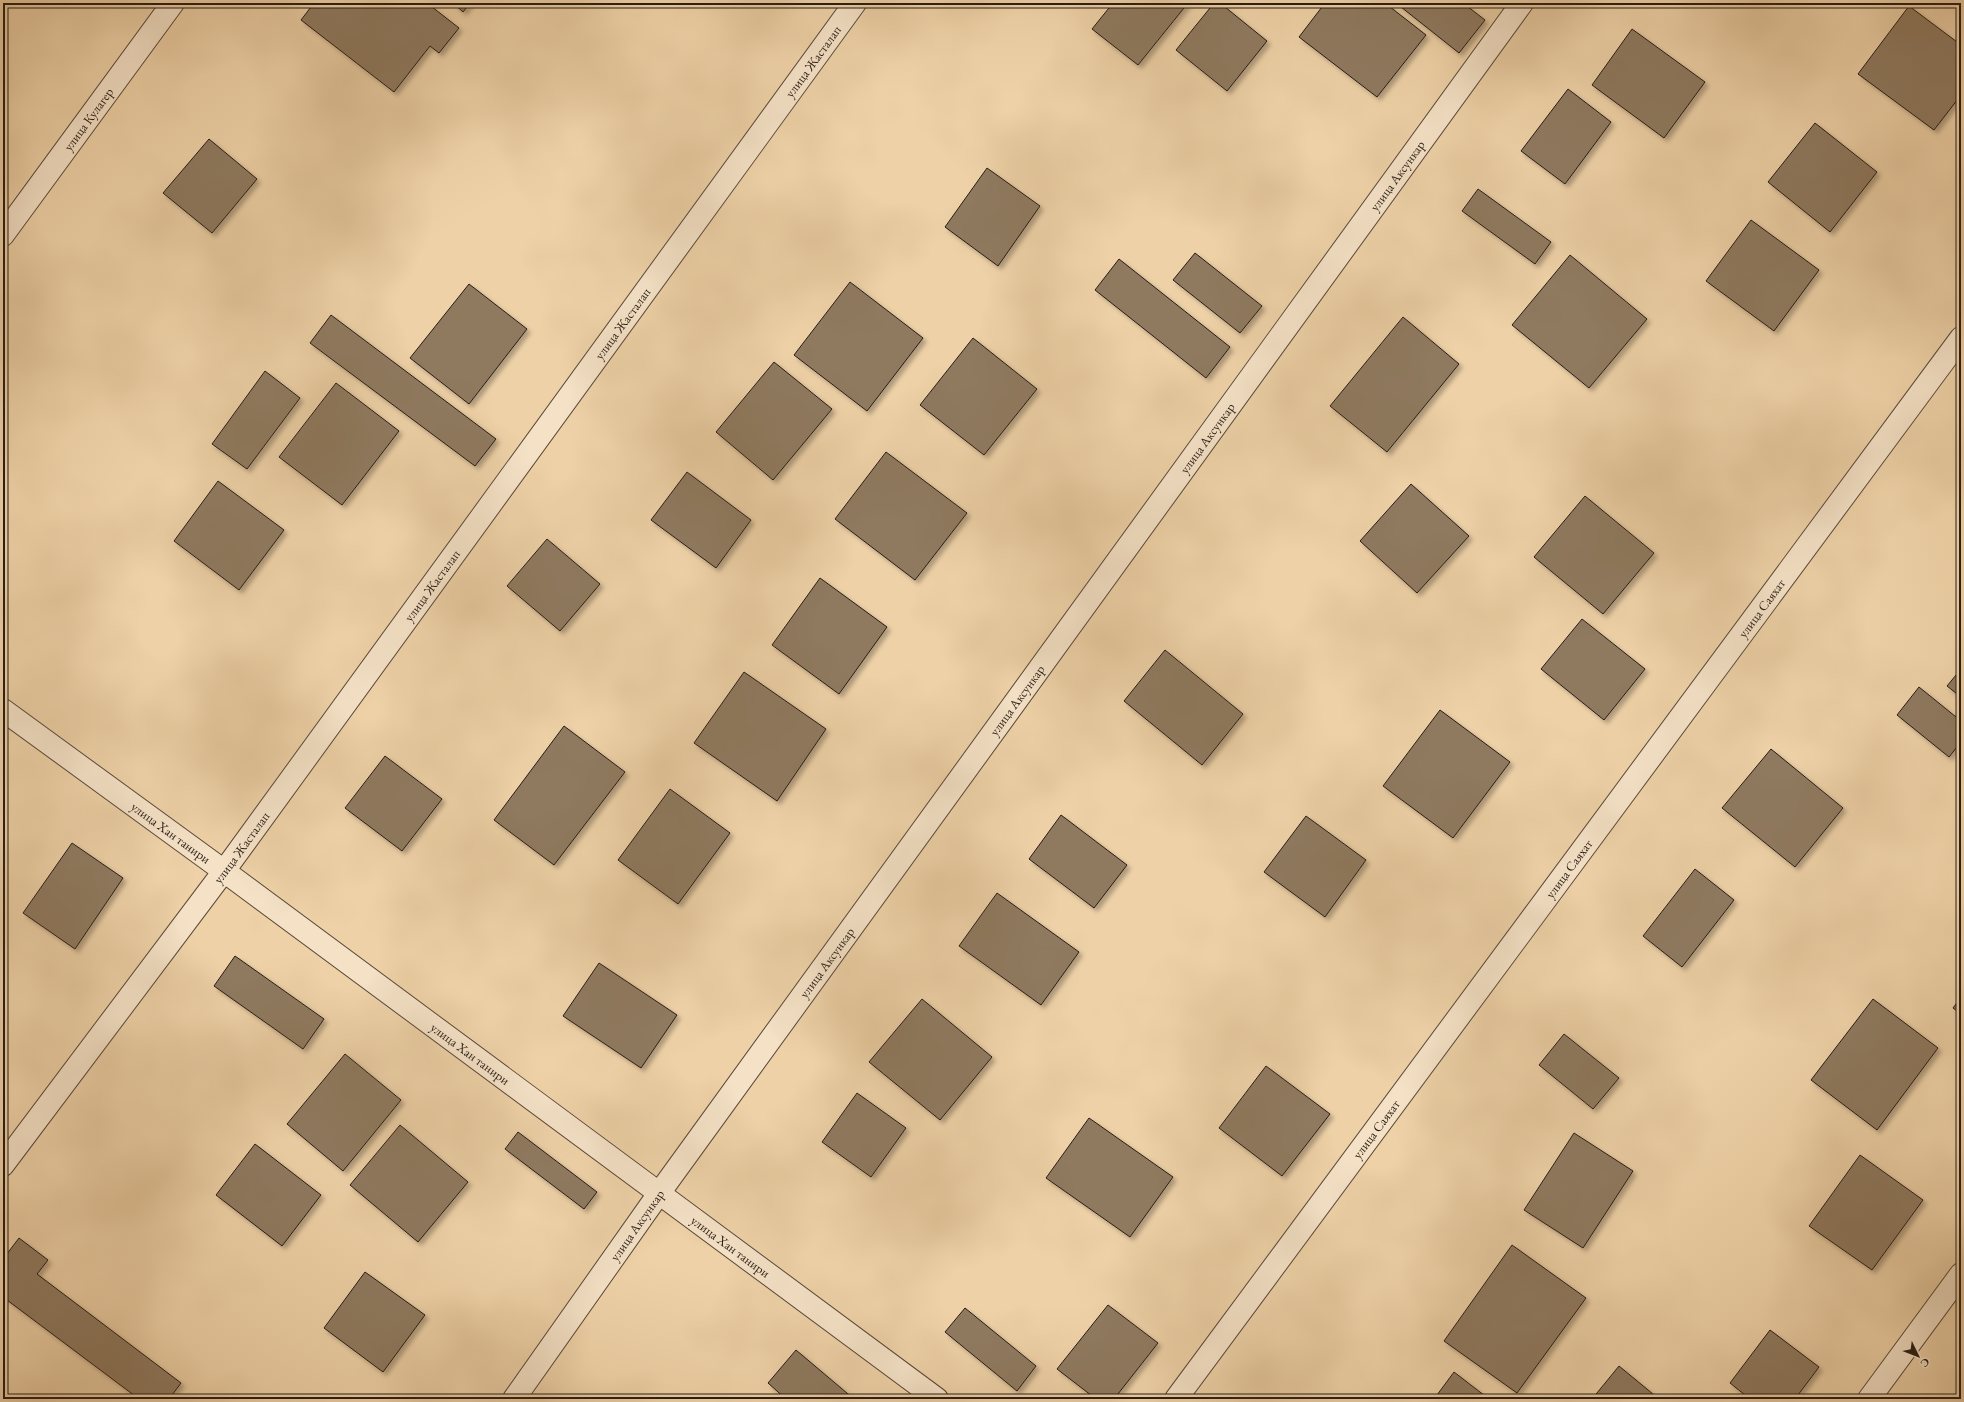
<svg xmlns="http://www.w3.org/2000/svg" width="1964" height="1402" font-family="'EB Garamond',serif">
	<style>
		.building { fill: #8f7a60; stroke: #291c14; filter: url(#shadow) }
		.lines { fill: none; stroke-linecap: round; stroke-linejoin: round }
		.minor-casing { stroke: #5a4939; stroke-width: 24 }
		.minor { stroke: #f4e1c6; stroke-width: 22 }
		.labels { text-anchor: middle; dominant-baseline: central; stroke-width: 3.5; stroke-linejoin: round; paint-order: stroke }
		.street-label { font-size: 13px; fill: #291c14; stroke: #f4e1c6 }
	</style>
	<defs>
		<filter id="shadow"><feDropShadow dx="3.5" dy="3.5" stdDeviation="2" flood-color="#0004"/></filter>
	</defs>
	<rect width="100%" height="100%" fill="#eed1a7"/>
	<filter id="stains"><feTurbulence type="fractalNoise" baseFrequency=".005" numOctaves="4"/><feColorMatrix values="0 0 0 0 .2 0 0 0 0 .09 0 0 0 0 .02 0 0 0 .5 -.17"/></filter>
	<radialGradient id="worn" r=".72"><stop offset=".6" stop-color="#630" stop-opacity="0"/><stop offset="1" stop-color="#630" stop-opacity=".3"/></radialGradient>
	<!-- building -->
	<path class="building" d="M314 3H427L459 28 439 53 430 46 394 92 301 20Z
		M453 3H470L463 12Z
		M1113 3H1188L1138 65 1092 29Z
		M1214 3H1220L1267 41 1227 91 1176 50Z
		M1325 3H1385L1426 35 1377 97 1299 37Z
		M1396 3H1463L1485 20 1459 53Z
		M1909 6 1961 45V95L1934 130 1858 74Z
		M1632 29 1705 82 1664 138 1592 85Z
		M1568 89 1611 122 1565 184 1521 151Z
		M1815 123 1877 172 1830 232 1768 182Z
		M209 139 257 179 212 233 163 193Z
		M987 168 1040 206 998 266 945 227Z
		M1478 189 1551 242 1535 264 1462 211Z
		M1751 220 1819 270 1774 331 1706 281Z
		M1195 253 1262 306 1240 333 1173 280Z
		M1570 255 1647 319 1589 388 1512 325Z
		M1119 259 1230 347 1206 378 1095 290Z
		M850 282 923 338 867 411 794 355Z
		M469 284 527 329 469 404 410 358Z
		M331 315 496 439 475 466 310 343Z
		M1403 317 1459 364 1387 452 1330 406Z
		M973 338 1037 389 984 455 920 405Z
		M774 362 832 409 773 480 716 432Z
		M265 371 300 398 247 469 212 444Z
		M336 383 399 431 342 505 279 457Z
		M886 452 967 513 915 580 835 519Z
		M687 472 751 520 716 568 651 520Z
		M218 481 284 530 239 590 174 541Z
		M1411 484 1469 536 1417 593 1360 541Z
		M1585 496 1654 553 1603 614 1534 557Z
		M547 539 600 584 560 631 507 586Z
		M820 578 887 627 839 694 772 645Z
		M1582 619 1645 669 1604 720 1541 669Z
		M1165 650 1243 714 1202 765 1124 701Z
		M1961 669V697L1947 686Z
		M744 672 826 729 777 801 694 743Z
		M1919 687 1961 721V742L1949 757 1897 715Z
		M1440 710 1510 762 1453 838 1383 786Z
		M564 726 625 772 554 865 494 820Z
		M1771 749 1843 808 1795 867 1722 808Z
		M385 756 442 799 402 851 345 808Z
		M670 789 730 833 678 904 618 860Z
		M1061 815 1127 865 1094 908 1029 859Z
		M1306 816 1366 860 1325 917 1264 872Z
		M72 843 123 878 75 949 23 913Z
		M1695 869 1734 900 1682 967 1643 936Z
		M997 893 1079 952 1041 1005 959 946Z
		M235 956 324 1019 303 1049 214 986Z
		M599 963 677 1015 641 1068 563 1016Z
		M1961 997V1014L1953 1008Z
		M922 999 992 1057 940 1120 869 1062Z
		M1873 999 1938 1048 1877 1130 1811 1080Z
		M1564 1034 1619 1078 1593 1109 1539 1065Z
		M345 1054 401 1100 343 1171 287 1124Z
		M1266 1066 1330 1114 1282 1176 1219 1128Z
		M857 1093 906 1128 871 1177 822 1142Z
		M1089 1118 1173 1177 1130 1237 1046 1178Z
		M400 1125 468 1182 418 1242 350 1185Z
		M518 1132 597 1192 584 1209 505 1149Z
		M1574 1133 1633 1171 1583 1248 1524 1210Z
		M255 1144 321 1195 282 1246 216 1195Z
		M1860 1155 1923 1200 1872 1270 1809 1226Z
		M19 1238 48 1260 37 1274 181 1383 169 1399H139L3 1297V1259Z
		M1512 1245 1586 1298 1517 1393 1444 1341Z
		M365 1272 425 1315 383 1372 324 1328Z
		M1108 1305 1158 1343 1114 1399H1096L1057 1369Z
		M965 1308 1036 1366 1017 1391 945 1332Z
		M1770 1330 1819 1367 1795 1399H1750L1730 1383Z
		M796 1350 854 1399H786L768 1383Z
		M1619 1366 1659 1399H1592Z
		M1454 1372 1489 1399H1434Z"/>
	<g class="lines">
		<defs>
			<g id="minor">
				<path id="s1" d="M3 235 173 3"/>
				<path id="s2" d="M3 710 224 871 937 1399"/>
				<path id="s3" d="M3 1165 224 871 855 3"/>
				<path id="s4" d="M514 1399 660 1192 1522 3"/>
				<path id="s5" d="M1176 1399 1961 338"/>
				<path d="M1869 1399 1961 1274"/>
			</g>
		</defs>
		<!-- minor casing -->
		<use href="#minor" class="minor-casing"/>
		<!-- minor -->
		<use href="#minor" class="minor"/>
	</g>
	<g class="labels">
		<!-- street labels -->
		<g class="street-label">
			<text stroke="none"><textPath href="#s3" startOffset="1369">улица Жасталап</textPath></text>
			<text stroke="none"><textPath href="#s1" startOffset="144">улица Кулагер</textPath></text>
			<text stroke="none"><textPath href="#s4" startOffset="1509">улица Аксункар</textPath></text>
			<text stroke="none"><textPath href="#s3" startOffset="1045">улица Жасталап</textPath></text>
			<text stroke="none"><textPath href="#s4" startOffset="1185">улица Аксункар</textPath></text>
			<text stroke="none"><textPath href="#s3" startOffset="721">улица Жасталап</textPath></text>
			<text stroke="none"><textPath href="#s5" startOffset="984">улица Саяхат</textPath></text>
			<text stroke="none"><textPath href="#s4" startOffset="861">улица Аксункар</textPath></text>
			<text stroke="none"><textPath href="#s2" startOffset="208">улица Хан танири</textPath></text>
			<text stroke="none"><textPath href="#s3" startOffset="397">улица Жасталап</textPath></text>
			<text stroke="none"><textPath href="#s5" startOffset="660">улица Саяхат</textPath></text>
			<text stroke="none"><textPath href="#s4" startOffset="537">улица Аксункар</textPath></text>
			<text stroke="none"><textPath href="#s2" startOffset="580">улица Хан танири</textPath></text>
			<text stroke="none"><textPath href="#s5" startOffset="336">улица Саяхат</textPath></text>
			<text stroke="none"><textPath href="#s4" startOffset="213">улица Аксункар</textPath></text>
			<text stroke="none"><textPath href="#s2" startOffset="904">улица Хан танири</textPath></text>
		</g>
	</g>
	<!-- margin -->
	<rect width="1964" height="1402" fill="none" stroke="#eed1a7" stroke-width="16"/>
	<rect x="4" y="4" width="1956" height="1394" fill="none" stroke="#291c14" stroke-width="2"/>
	<rect x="8" y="8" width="1948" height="1386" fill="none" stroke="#291c14"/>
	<!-- north arrow -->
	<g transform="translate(1918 1356) rotate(133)" stroke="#f4e1c6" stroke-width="3" paint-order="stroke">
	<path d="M0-3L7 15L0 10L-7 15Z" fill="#291c14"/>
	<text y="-6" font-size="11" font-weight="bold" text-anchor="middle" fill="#291c14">С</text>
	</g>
	<rect width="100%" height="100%" filter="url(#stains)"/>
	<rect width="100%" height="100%" fill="url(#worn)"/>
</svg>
